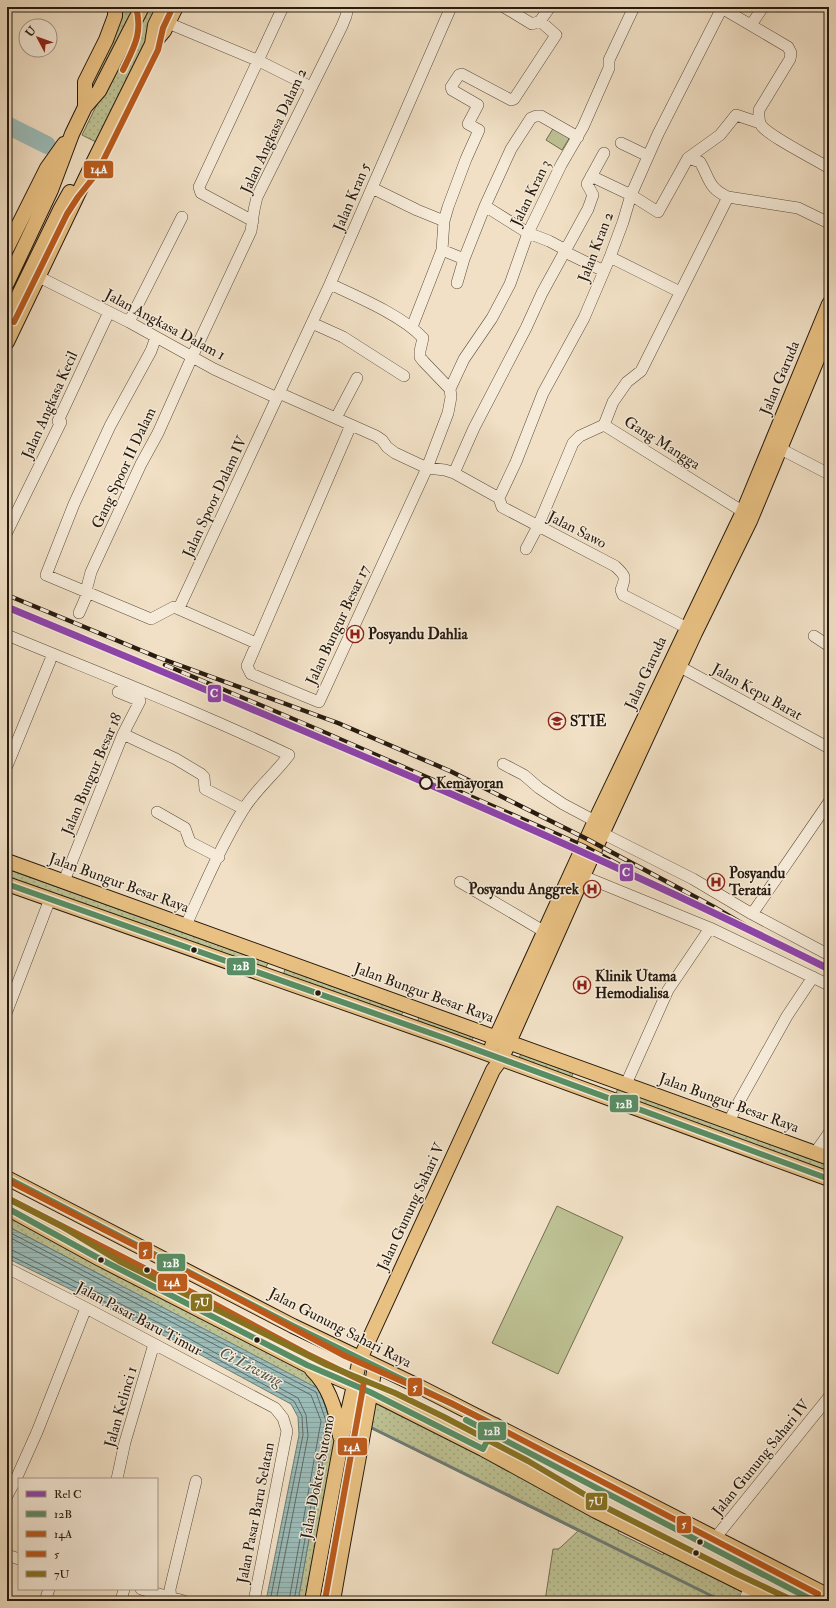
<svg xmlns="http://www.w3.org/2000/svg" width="836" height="1608" font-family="'IM FELL Double Pica',serif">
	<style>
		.grass { fill: url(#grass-dots); stroke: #726e51 }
		.garden { fill: #bdc193; stroke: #726e51 }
		.water { fill: url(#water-rules); stroke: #6c7b75 }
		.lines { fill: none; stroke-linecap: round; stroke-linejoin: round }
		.shore { stroke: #606b64; stroke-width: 1 }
		.stream { stroke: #6c7b75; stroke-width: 3 }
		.river { stroke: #9bbcb9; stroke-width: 18 }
		.minor-casing { stroke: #594c3c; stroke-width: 12 }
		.major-casing { stroke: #261a0f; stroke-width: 16 }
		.minor { stroke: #f6ebd9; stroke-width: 11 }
		.major { stroke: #e8c082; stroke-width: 14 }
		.rail-casing { stroke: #261a0f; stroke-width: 4.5 }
		.rail { stroke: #f6ebd9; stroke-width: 3; stroke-dasharray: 9; stroke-linecap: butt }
		.bus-1-casing { stroke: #f6ebd9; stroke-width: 9 }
		.bus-2-casing { stroke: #f6ebd9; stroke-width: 9 }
		.bus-3-casing { stroke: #f6ebd9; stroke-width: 9 }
		.bus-4-casing { stroke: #f6ebd9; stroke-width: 9 }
		.bus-1 { stroke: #598e64; stroke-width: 6 }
		.bus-2 { stroke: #ba5c1e; stroke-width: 6 }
		.bus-3 { stroke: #bc581a; stroke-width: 6 }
		.bus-4 { stroke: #877221; stroke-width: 6 }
		.rail-1-casing { stroke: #f6ebd9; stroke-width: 10 }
		.rail-1 { stroke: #8e44ad; stroke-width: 7 }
		.stop-dot { fill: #f6ebd9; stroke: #261a0f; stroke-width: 2 }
		.bus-dot { fill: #261a0f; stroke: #f6ebd9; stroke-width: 1.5 }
		.labels { text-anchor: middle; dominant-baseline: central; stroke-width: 3; stroke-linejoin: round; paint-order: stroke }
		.street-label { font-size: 15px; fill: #261a0f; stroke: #f6ebd9 }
		.poi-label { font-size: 15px; font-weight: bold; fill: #261a0f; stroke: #f6ebd9; text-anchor: start }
		.stop-label { font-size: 15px; font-weight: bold; fill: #261a0f; stroke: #f6ebd9; text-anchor: start }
		.water-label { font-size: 16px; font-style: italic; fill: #4f534a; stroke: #f6ebd9 }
		.line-badge { stroke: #f6ebd9; stroke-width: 1.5 }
		.badge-label { font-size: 11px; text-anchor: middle; font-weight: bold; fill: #fff }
	</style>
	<defs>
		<pattern id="grass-dots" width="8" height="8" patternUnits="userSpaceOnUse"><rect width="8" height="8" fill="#bdc193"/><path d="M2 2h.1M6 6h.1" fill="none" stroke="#a2a57e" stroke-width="1.8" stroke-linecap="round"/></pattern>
		<pattern id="water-rules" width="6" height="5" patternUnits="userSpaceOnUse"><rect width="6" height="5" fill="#9bbcb9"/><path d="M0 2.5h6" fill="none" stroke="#85a19e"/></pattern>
	</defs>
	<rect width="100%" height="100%" fill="#f1e0c5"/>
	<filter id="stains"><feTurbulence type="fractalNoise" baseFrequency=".005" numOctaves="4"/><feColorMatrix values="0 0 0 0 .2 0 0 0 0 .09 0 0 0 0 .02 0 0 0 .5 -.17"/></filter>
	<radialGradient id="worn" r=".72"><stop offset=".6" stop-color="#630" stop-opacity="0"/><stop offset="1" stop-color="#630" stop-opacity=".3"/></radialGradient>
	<!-- grass -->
	<path class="grass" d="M115 7H141L85 107V82Z
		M142 7H164L102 145 82 135 131 35Z
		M7 869 268 963 265 969 7 877Z
		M285 969 403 1012 400 1018 283 976Z
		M419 1017 474 1036 471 1042 417 1023Z
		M521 1054 573 1073 571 1079 518 1060Z
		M618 1088 829 1165V1174L615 1096Z
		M7 1209 307 1365 325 1386 341 1446 312 1601H298L330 1420 105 1277 7 1226Z
		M370 1392 622 1524 618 1533 663 1555 664 1552 750 1587 744 1601H545L553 1549H558L561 1547 578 1531 364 1425Z"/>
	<!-- garden -->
	<path class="garden" d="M554 127 570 137 562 150 546 140Z
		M557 1206 623 1237 558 1374 492 1343Z"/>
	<!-- water -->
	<path class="water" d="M7 1226 319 1389 330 1420 298 1601H266L299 1435 298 1417 291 1404 173 1340 7 1258Z"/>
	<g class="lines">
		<!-- shore -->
		<path class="shore" d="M7 1231 316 1392 326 1421 294 1601
			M7 1236 311 1395 321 1421 289 1601
			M7 1249 12 1250 177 1332 298 1398 306 1415 308 1436 276 1601
			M7 1254 175 1336 294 1401 302 1416 303 1435 270 1601"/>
		<!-- stream -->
		<path class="stream" d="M350 1417 361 1423
			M368 1426 722 1601"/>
		<!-- river -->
		<path class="river" d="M7 125 47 145"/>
		<defs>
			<path id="minor" d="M504 7 532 24 540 21
				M720 7 788 47 791 53 790 59 759 110C759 115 758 120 761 125 768 136 815 159 829 168
				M168 23 259 61 311 87
				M751 25 763 7
				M621 143 648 156
				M688 158 700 162C710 179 708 188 728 197L798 208 829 223
				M591 176 631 195
				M372 188 417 210 444 221
				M631 195 658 212 688 158 720 135 736 115 760 123
				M485 206 511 149 531 118 536 116H541L578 137
				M253 221 201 193 199 187 283 7
				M442 250 464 259
				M565 252 604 271
				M610 257 680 292
				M39 277 129 322 214 369 277 398
				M457 283 464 259 485 206 528 233 549 241 566 250
				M330 284C358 297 403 316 423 338L420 351V357L424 362 450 389 451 397 448 413 427 468 319 702 251 674 247 666 351 425
				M129 322 182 217
				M312 323 343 337 404 376
				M412 327 442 250 444 221 448 207 466 159 479 130 468 124 478 105 452 90 451 87 459 75 462 74 511 100 514 99 556 35 540 21 550 7
				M156 337 151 351 110 426 74 504 46 575 151 619 174 607 256 643
				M450 389 464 359 492 318 510 284 528 233 561 165 583 127 609 68V60L634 7
				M279 393 376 436 382 440 387 447 395 453 427 468 445 470 454 473 499 498 502 507 615 566C626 576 626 577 621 590L623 595 695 632
				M336 418 357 378
				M604 425 613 402 627 382 641 371 728 197
				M604 425 750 516
				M773 445 829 474
				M454 473 474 428 526 328 542 293 588 209 593 195 587 184 604 153
				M499 498 516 462 543 393 584 318 610 257 623 222 631 195 658 134 722 8
				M7 532 61 422 58 421 109 312
				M526 549 538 526 573 443 580 436 604 425
				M179 608 330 284 451 7
				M79 613 86 597V591L91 572 141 464 158 433 192 357 251 231 254 210 257 197 342 26 346 16 348 7
				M7 635C101 674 197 711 289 755 275 774 256 789 243 810 221 846 204 886 186 925
				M814 636 829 646
				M673 663 829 748
				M123 734 176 759 201 774 204 777 205 789 244 809
				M503 764 524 775 539 788 563 804 595 821
				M7 766 50 661
				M157 812 185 828 190 842 219 857
				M602 833 693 879 752 914 829 955
				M583 876 710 928 829 985
				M64 881 123 734 140 701 118 692
				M460 882 545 932
				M752 914 829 802
				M7 1011 50 899
				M626 1084 668 990 710 928
				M729 1122 735 1109 787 1016 813 977
				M815 1153 829 1133
				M7 1268 86 1308 275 1408 283 1418 287 1431 254 1601
				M117 1479 125 1442 154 1344
				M7 1496 16 1479 37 1432 86 1308
				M716 1537 829 1397
				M7 1555 19 1559
				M141 1589 184 1601
				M45 1601 49 1589
				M121 1601 124 1589
				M171 1601 170 1589 196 1481
				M744 1601 750 1587"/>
			<path id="major" d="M152 44 155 25 164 7
				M85 107V82L106 40 115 16V7
				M7 248 47 168 64 144
				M7 283 51 190 72 134 85 107 99 91 142 7
				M7 319 60 210 70 192
				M7 342 90 169 151 46 164 31 176 7
				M7 861 829 1158
				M7 884 450 1040 829 1179
				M492 1046 595 821 743 512 829 304
				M7 1178 293 1326 420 1387 829 1596
				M7 1208 100 1259 307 1365 370 1392 483 1449 596 1511 777 1601
				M312 1370C329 1386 337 1413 340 1436
				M483 1449 495 1425
				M312 1601 342 1438 360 1359 493 1070 502 1058 597 845 695 633 750 521 829 331
				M333 1601C346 1523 362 1444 375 1366"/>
		</defs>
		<!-- minor casing -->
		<use href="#minor" class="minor-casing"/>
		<!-- major casing -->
		<use href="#major" class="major-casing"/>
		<!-- minor -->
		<use href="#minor" class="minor"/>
		<!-- major -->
		<use href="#major" class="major"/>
		<defs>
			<path id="rail" d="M7 595 157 657 338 723 450 771 587 839 714 907 760 934
				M165 665 319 730 584 846 676 895"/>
		</defs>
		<!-- rail casing -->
		<use href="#rail" class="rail-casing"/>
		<!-- rail -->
		<use href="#rail" class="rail"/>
		<defs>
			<path id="bus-1" d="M7 884 450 1040 829 1179
				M7 1178 293 1326 495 1425 483 1449 370 1392 307 1365 100 1259 7 1208
				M466 1420 814 1601"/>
			<path id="bus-2" d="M123 70C134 47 143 33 136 7
				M14 322 67 214 78 197 97 173 158 50 163 28 171 11
				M7 1198 205 1299 307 1354 364 1382 325 1600"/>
			<path id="bus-3" d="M11 1182 214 1286 345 1356 451 1403 818 1594"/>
			<path id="bus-4" d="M7 1198 61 1226 119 1261 327 1365 395 1393 444 1417 528 1461 609 1509 737 1574 794 1601"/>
		</defs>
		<!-- bus-1 casing -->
		<use href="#bus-1" class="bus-1-casing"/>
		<!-- bus-2 casing -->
		<use href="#bus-2" class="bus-2-casing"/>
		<!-- bus-3 casing -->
		<use href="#bus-3" class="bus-3-casing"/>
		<!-- bus-4 casing -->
		<use href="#bus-4" class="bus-4-casing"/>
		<!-- bus-1 -->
		<use href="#bus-1" class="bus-1"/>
		<!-- bus-2 -->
		<use href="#bus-2" class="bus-2"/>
		<!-- bus-3 -->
		<use href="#bus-3" class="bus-3"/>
		<!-- bus-4 -->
		<use href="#bus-4" class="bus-4"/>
		<defs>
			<path id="rail-1" d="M7 607C283 722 561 835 829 969"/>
		</defs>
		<!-- rail-1 casing -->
		<use href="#rail-1" class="rail-1-casing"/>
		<!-- rail-1 -->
		<use href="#rail-1" class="rail-1"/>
	</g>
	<!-- icons -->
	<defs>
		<symbol id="hospital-ring" viewBox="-11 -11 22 22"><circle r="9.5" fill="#f6ebd9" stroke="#8f2418" stroke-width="1.5"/><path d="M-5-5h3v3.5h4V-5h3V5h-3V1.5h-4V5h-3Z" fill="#8f2418"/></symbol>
		<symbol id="university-ring" viewBox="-11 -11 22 22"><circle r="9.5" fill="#f6ebd9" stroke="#8f2418" stroke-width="1.5"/><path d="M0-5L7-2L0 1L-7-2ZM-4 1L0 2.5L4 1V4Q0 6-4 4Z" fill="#8f2418"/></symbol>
	</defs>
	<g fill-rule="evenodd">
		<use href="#hospital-ring" x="345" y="624" width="20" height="20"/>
		<use href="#university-ring" x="547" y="711" width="20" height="20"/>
		<use href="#hospital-ring" x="706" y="872" width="20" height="20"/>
		<use href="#hospital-ring" x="582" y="879" width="20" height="20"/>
		<use href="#hospital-ring" x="572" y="975" width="20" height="20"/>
	</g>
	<!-- markers -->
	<circle class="stop-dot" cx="426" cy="783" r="6"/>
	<g class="bus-dot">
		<circle cx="194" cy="950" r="3.5"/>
		<circle cx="318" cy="993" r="3.5"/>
		<circle cx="101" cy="1260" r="3.5"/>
		<circle cx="147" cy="1270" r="3.5"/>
		<circle cx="257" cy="1340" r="3.5"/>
		<circle cx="700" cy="1542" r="3.5"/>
		<circle cx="696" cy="1553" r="3.5"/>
	</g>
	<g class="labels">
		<!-- street labels -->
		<g class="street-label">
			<text transform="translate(274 131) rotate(-65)">Jalan Angkasa Dalam 2</text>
			<text transform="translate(531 193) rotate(-64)">Jalan Kran 3</text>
			<text transform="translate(352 197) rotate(-67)">Jalan Kran 5</text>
			<text transform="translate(596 247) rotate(-69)">Jalan Kran 2</text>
			<text transform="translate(165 325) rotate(28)">Jalan Angkasa Dalam 1</text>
			<text transform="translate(780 378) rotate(-67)">Jalan Garuda</text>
			<text transform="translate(50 405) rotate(-66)">Jalan Angkasa Kecil</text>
			<text transform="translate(662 443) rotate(32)">Gang Mangga</text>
			<text transform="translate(124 468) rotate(-65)">Gang Spoor II Dalam</text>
			<text transform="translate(215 497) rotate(-65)">Jalan Spoor Dalam IV</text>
			<text transform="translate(577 530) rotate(27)">Jalan Sawo</text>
			<text transform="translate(338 625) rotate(-65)">Jalan Bungur Besar 17</text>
			<text transform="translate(646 673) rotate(-65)">Jalan Garuda</text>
			<text transform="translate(757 692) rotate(29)">Jalan Kepu Barat</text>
			<text transform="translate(92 774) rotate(-67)">Jalan Bungur Besar 18</text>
			<text transform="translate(119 883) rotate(20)">Jalan Bungur Besar Raya</text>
			<text transform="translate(424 993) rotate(20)">Jalan Bungur Besar Raya</text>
			<text transform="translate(729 1103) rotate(20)">Jalan Bungur Besar Raya</text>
			<text transform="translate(411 1207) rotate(-65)">Jalan Gunung Sahari V</text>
			<text transform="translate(139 1319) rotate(28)">Jalan Pasar Baru Timur</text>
			<text transform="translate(340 1328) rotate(27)">Jalan Gunung Sahari Raya</text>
			<text transform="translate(121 1407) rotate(-74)">Jalan Kelinci 1</text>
			<text transform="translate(761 1458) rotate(-51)">Jalan Gunung Sahari IV</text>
			<text transform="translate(318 1477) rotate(-79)">Jalan Dokter Sutomo</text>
			<text transform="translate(256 1513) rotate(-79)">Jalan Pasar Baru Selatan</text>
		</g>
		<!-- poi labels -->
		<g class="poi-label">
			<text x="368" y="634">Posyandu Dahlia</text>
			<text x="570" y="721">STIE</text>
			<text x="729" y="873">Posyandu<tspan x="729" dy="17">Teratai</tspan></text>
			<text x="579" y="889" text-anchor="end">Posyandu Anggrek</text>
			<text x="595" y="976">Klinik Utama<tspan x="595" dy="17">Hemodialisa</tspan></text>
		</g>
		<!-- stop labels -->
		<g class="stop-label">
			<text x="436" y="783">Kemayoran</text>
		</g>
		<!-- water labels -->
		<g class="water-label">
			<text transform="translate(251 1367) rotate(27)">Ci Liwung</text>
		</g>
	</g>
	<g class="line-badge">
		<rect x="83" y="160" width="31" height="19" rx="4" fill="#ba5c1e"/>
		<rect x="207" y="684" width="15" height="19" rx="4" fill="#8e44ad"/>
		<rect x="619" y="863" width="15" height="19" rx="4" fill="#8e44ad"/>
		<rect x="226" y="957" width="30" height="19" rx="4" fill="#598e64"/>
		<rect x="609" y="1094" width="30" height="19" rx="4" fill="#598e64"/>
		<rect x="138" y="1241" width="15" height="19" rx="4" fill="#bc581a"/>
		<rect x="156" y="1253" width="30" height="19" rx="4" fill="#598e64"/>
		<rect x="157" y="1273" width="31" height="19" rx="4" fill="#ba5c1e"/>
		<rect x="190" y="1293" width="23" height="19" rx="4" fill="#877221"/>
		<rect x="407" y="1377" width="16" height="20" rx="4" fill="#bc581a"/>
		<rect x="477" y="1421" width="30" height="20" rx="4" fill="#598e64"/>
		<rect x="337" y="1437" width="31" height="19" rx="4" fill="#ba5c1e"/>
		<rect x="585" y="1492" width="23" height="19" rx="4" fill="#877221"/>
		<rect x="676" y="1515" width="16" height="19" rx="4" fill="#bc581a"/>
	</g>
	<g class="badge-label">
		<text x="99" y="173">14A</text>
		<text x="214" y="697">C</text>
		<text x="626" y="876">C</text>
		<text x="241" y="970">12B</text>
		<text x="624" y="1108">12B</text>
		<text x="145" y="1255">5</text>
		<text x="171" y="1267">12B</text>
		<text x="172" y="1286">14A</text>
		<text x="202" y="1306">7U</text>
		<text x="415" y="1391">5</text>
		<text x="492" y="1435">12B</text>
		<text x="352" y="1451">14A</text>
		<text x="596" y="1505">7U</text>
		<text x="684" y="1528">5</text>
	</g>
	<!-- margin -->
	<rect width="836" height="1608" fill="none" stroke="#f1e0c5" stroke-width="24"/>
	<rect x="8" y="8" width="820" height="1592" fill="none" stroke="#261a0f" stroke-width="2"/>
	<rect x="12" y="12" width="812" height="1584" fill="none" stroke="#261a0f"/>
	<!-- legend -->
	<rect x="18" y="1478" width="140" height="112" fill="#f6ebd9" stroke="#a39788"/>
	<rect x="26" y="1491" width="20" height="6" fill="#8e44ad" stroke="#a39788"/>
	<text x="54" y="1498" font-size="12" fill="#261a0f">Rel C</text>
	<rect x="26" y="1511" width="20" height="6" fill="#598e64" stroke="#a39788"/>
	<text x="54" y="1518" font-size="12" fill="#261a0f">12B</text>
	<rect x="26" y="1531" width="20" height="6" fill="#ba5c1e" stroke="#a39788"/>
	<text x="54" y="1538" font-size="12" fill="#261a0f">14A</text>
	<rect x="26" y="1551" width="20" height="6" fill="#bc581a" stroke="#a39788"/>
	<text x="54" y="1558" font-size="12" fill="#261a0f">5</text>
	<rect x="26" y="1571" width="20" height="6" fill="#877221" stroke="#a39788"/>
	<text x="54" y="1578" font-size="12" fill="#261a0f">7U</text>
	<!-- north arrow -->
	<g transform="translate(38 38) rotate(311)"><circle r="19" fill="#f6ebd9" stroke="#a39788"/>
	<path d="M0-3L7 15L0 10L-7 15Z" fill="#8f2418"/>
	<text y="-6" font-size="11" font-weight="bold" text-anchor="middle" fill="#261a0f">U</text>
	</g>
	<rect width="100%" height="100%" filter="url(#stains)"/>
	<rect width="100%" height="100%" fill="url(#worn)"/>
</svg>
